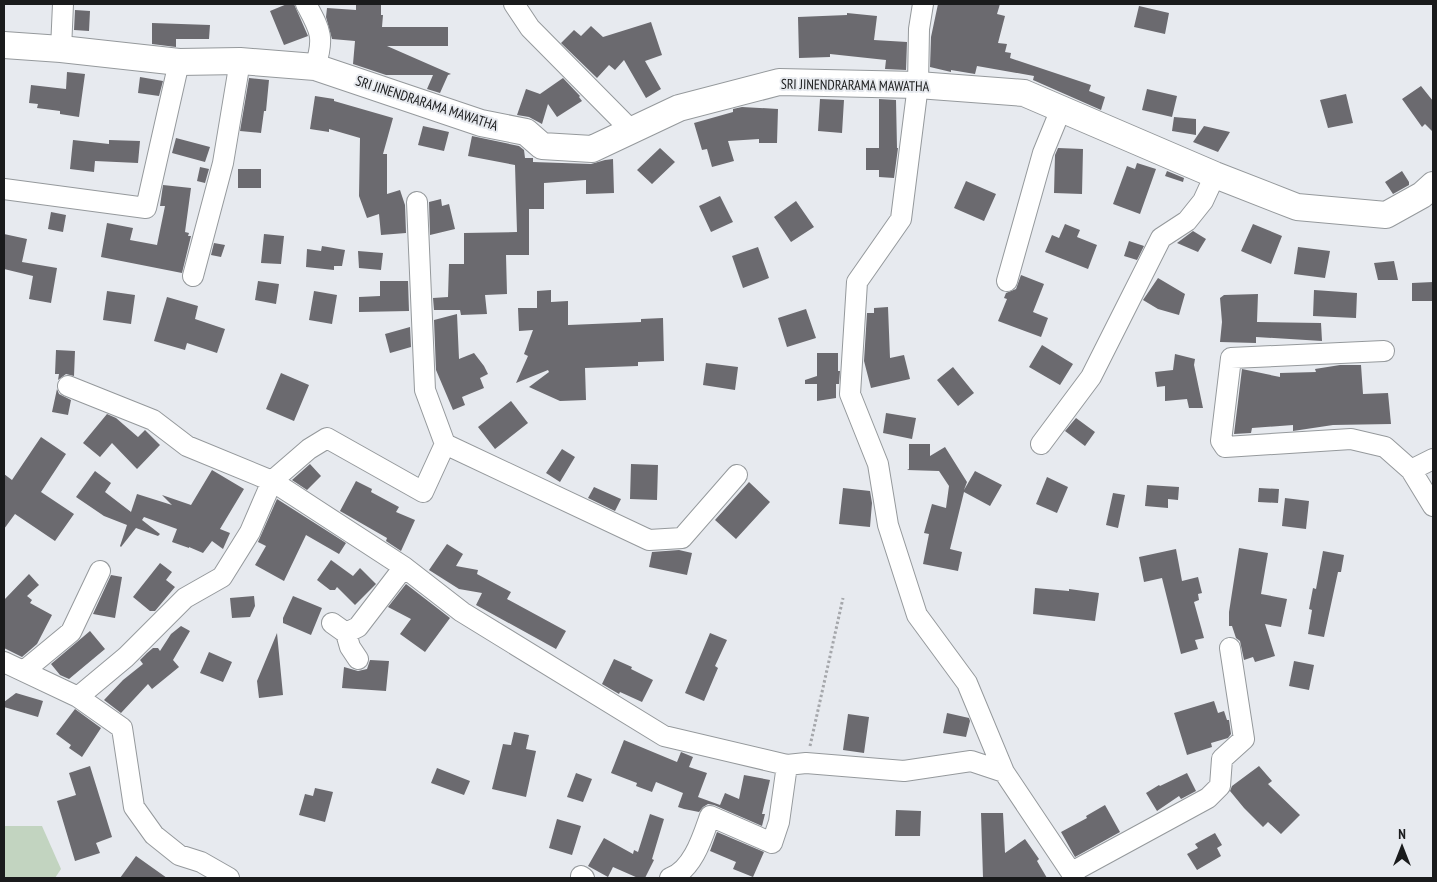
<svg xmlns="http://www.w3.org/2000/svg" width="1437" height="882" font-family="'PT Sans Narrow',sans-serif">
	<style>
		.green { fill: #c2d4c0 }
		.building { fill: #6b6a6f }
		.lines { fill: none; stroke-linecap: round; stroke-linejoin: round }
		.minor-casing { stroke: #95999c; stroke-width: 22 }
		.major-casing { stroke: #95999c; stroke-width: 28 }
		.path { stroke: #a5a7ab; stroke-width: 3; stroke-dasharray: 2.5 2.5; stroke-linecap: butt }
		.minor { stroke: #fff; stroke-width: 20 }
		.major { stroke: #fff; stroke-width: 26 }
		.labels { text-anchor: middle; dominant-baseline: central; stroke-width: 4; stroke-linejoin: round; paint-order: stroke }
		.street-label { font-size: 14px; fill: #1a1b1c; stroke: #e7eaef }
	</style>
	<rect width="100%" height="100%" fill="#e7eaef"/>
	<!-- green -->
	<path class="green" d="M4 826H42L61 869 55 878H4Z"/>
	<!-- building -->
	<path class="building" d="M287 4H294L308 36 284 45 270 11Z
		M356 4H381V15H383L382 27H448V46H387L451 74 448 75 440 93 427 89 433 75H386L353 64 355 41 332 39 326 17 327 8 356 10Z
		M938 4H1000L997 14 1005 16 998 43 1007 44 1005 52 1011 53 1010 58 1091 85 1089 91 1105 97 1101 110 1033 80 1034 76 977 66 975 74 951 70V72L930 67 931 37Z
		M1139 6 1169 13 1165 34 1134 27Z
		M75 10 90 11 89 31 74 30Z
		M847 13 877 16 874 40 907 42 906 70 885 69 886 60 830 54V57L799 58 798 17 847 15Z
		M651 22 662 55 645 61 661 89 646 98 624 60 615 70 609 65 597 78 561 43 574 30 581 36 591 26 603 37Z
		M152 23 210 25 209 39H176V47L152 44Z
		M67 72 85 74 79 117 60 114V111L37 108 38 104 29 103 31 85 66 89Z
		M140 77 163 81 159 96 138 93Z
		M249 78 269 80 266 111H264L261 133 240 131Z
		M563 78 580 96 579 97 582 101 557 117 548 104 542 124 529 117 517 115 526 89 540 94Z
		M1421 86 1433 101V132L1425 124 1422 127 1402 99Z
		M1147 89 1177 96 1172 117 1142 110Z
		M1346 94 1353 123 1328 128 1320 100Z
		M315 96 334 99V101L393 118 383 154H387V194L400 190 405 205 406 233 381 235 379 214 367 218 359 196 360 138 329 129V132L310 129Z
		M820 99 844 100 842 133 818 131Z
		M879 99 896 100 897 148H898L894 178 879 177V170H866V148H879Z
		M742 107 778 109 777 143H759V139L728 141 734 161 712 167 707 149 702 150 694 123 733 112V109Z
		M1174 117 1196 119V135L1172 131Z
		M423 126 449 132 444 151 418 145Z
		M1204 126 1230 132 1218 152 1193 142Z
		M472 136 519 146 524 150 525 158H533V162L591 164 605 160 613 159 614 193 586 194V180L544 183V209H529V255H506L507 294 485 295 487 314 461 315 460 310H434L433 298 448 297 449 264H464V233L517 232 515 165 468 156Z
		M176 138 210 147 205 162 172 153Z
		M73 140 109 144V140L140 141 138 163 95 161 94 172 70 169Z
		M660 148 675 162 652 184 637 170Z
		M1058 148 1083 149 1082 194 1054 193 1055 155Z
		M1137 163 1156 169 1140 214 1113 204 1127 166 1135 169Z
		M200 167 209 169 205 183 197 181Z
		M238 169H261V188H238Z
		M1167 171 1184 178 1183 182 1165 176Z
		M1402 171 1409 182V185L1393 194 1385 182Z
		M966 181 996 194 984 221 954 208Z
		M163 185 191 188 185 232 189 233 188 236H191L182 273 101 257 107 223 133 228 130 240 157 245 165 206H160Z
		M720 196 733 222 711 232 699 206Z
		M441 199 442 206 449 204 455 229 430 235 429 202Z
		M796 201 814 227 791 242 774 217Z
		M51 212 66 215 63 232 48 229Z
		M1065 224 1080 230 1077 237 1097 245 1088 269 1045 252 1052 235 1059 238Z
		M1253 224 1282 236 1271 264 1241 251Z
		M1193 231 1206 239 1198 252 1177 243Z
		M4 234 27 239 22 262 57 268 51 303 29 299 33 276 4 269Z
		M264 234 284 236 281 264 261 263Z
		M1129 241 1144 246 1137 260 1124 256Z
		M214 243 225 245 221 257 211 255Z
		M322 246 345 250 342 266H334V270L306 267 307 249 321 251Z
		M758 247 769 278 743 288 732 256Z
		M1298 247 1330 251 1325 278 1294 274Z
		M358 251 383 253 381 270 359 268Z
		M1394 261 1398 280H1378L1374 263Z
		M1021 275 1044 284 1033 312 1048 318 1041 337 998 321 1007 299 1004 298 1006 293 1016 289Z
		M1158 278 1185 294 1179 315 1158 309 1143 300Z
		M258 281 279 284 276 304 255 300Z
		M380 281H408L409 311 359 312V297L380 296Z
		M1433 282V301H1412V283Z
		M551 290V302L568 301V325L641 322V319L663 318 664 361 638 362V366L585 368 586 400 560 401 529 387 549 372 548 370 516 383 528 356 524 354 533 330 519 331 518 308H537V291Z
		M1314 290 1357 293 1356 318 1313 316Z
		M107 291 135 295 131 324 103 320Z
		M314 291 337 295 332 324 309 320Z
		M1258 294 1257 322 1321 323 1322 341 1256 337V343L1220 342 1222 322 1220 298 1224 295Z
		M167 297 198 306 195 319 225 329 217 353 187 343 185 350 154 341Z
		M888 307 890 358 904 355 910 379 871 388 864 361 867 313H874V308Z
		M806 309 816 338 787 347 778 318Z
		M457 314 459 359 474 353 484 366 488 374 480 378 484 388 462 397 465 405 453 410 436 370 434 320Z
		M410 327 411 347 390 353 385 334Z
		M1042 345 1073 364 1060 385 1029 367Z
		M56 350 75 351 74 376 66 374 58 380 59 374H55Z
		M817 353H838V371H840L839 384H836V398L817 401V384H805V380L817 376Z
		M1175 354 1195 359 1194 365 1203 408H1189L1187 399 1165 401V386L1157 387 1155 372 1173 370Z
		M706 363 738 367 735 390 703 385Z
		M1340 365H1361L1363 394 1388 393 1391 424 1333 425 1293 431V425L1252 428 1251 433 1234 434 1242 369 1280 377V373L1316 372 1315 369Z
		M953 367 974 393 958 406 937 380Z
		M281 373 309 385 294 421 266 409Z
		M57 389 59 394 71 400 68 415 52 412Z
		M511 401 528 423 495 449 478 427Z
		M886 413 916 418 912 439 883 433Z
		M107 414 116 418 138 437 145 430 160 445 137 469 112 443 100 457 83 443Z
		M1076 418 1095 432 1085 446 1065 431Z
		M41 437 66 454 41 492 74 514 55 541 15 514 4 529V474L12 480Z
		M909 444H930V456L945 447 967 482 964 490 975 471 1002 485 990 506 964 492 950 549 962 552 958 571 923 564 929 534 924 533 932 504 946 508 949 486 939 471 907 470 909 469Z
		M562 449 575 457 560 482 546 473Z
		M310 464 321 476 307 490 292 480Z
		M631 464 658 465 657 500 630 499Z
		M212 470 244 489 220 529 230 533 223 549 212 541 203 553 189 547V548L172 542 177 529 144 517 142 520 160 534 158 536 136 528 121 547 120 546 127 525 104 516 76 497 95 471 111 483 105 492 131 512 137 494 172 505 162 495 191 505Z
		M1047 477 1068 487 1057 513 1036 504Z
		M356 481 372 489 371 492 399 507 396 512 415 520 401 551 386 541 387 538 340 511Z
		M749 482 770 502 736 539 715 520Z
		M1147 485 1179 487 1178 500 1168 499V508L1145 506Z
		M594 487 621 499 615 511 588 498Z
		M843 488 870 491 872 503 870 527 839 524Z
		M1259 488 1279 489 1278 503 1258 502Z
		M1113 493 1125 495 1118 528 1106 525Z
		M1285 498 1309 501 1306 529 1282 526Z
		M277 499 346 543 339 554 306 535 284 581 255 565 266 546 258 542Z
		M447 544 463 554 456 566 478 570 477 574 511 592 507 599 566 631 556 649 476 605 482 593 459 589 429 570Z
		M1239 548 1268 553 1261 594 1287 599 1281 627 1265 624 1275 656 1255 662 1253 657 1244 660 1240 641 1236 638 1232 626H1229V612Z
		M1176 549 1182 581 1198 577 1202 593 1198 594 1199 600 1194 602 1204 638 1195 640 1198 649 1181 654 1162 578 1144 582 1139 557Z
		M679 550 692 553 687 575 649 567 652 552Z
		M1323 551 1344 555 1341 572H1338L1324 637 1308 634 1312 610 1309 609 1313 588 1316 589Z
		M331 560 353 576 360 568 376 584 355 605 337 587 335 590H330L317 580Z
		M160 563 172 572 166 580 175 587 155 611H150L133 597Z
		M29 574 39 585 27 596 32 600 30 603 52 615 37 644 22 657 4 648V600Z
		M111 575 122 577 115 618 93 614Z
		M406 584 450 618 425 652 400 634 411 619 388 607Z
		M1035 588 1069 591V589L1099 593 1095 621 1033 614Z
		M254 596 255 606 250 617 232 618 230 598Z
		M293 596 322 608 311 635 283 623V618Z
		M181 626 190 631 173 660 179 667 152 689 148 684 121 713 104 700 123 680 143 664 140 660 147 653 153 648H158L160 651 171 634Z
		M90 631 105 649 69 679 60 675 51 664Z
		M277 633 283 695 259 698 257 681Z
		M710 633 727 640 715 666 718 668 704 701 685 693Z
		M209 652 232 662 223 682 200 673Z
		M614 659 632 667 631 669 653 680 642 702 620 692 619 694 602 684Z
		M370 660 389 661 386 691 342 688 344 667 358 671 367 669Z
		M1294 661 1314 665 1309 690 1289 686Z
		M16 693 43 701 38 717 4 707V702Z
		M1214 701 1218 713 1224 711 1227 720H1229L1231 734 1228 738 1211 743 1212 747 1187 755 1174 713Z
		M75 709 101 728 82 757 69 748 71 745 56 734Z
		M947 713 969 718 970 721 966 737 943 733Z
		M848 714 869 717 864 753 843 750Z
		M514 732 529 735 526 749 536 751 526 797 492 789 503 744 511 745Z
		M624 740 677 762 681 752 693 757 689 767 707 773 698 797 720 805 725 793 739 799 744 775 770 780 762 814H765L762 826 714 805 708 804 703 807 699 812 684 809 678 807 683 793 656 782 652 792 636 786 637 783 611 773Z
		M90 766 112 837 96 843 100 853 75 861 57 801 76 795 69 773Z
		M1259 766 1272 781 1268 784 1300 815 1281 834 1268 822 1263 827 1244 808 1230 791 1232 786Z
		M437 768 470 781 464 795 431 783Z
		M576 773 592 779 583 802 567 797Z
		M1187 773 1196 791 1181 799 1179 796 1157 811 1146 793 1159 785 1160 786Z
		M315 788 333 792 325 822 299 815 305 794 313 796Z
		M1105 805 1120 832 1075 857 1061 832 1087 818 1086 816Z
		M896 810 921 811 920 836H895Z
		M981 813H1003L1005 853 1025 839 1039 859 1037 861 1047 878H983Z
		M650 814 664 819 652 859 654 860 645 878H638L613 867 608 877 588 866 604 838 633 854 634 850 638 852Z
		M557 819 581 826 572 855 549 848Z
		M717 832 764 852 753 877 733 869 736 862 710 851Z
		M1215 833 1222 845 1217 848 1221 856 1197 870 1187 854 1198 848 1195 844Z
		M136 856 167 878H120Z"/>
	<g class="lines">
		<defs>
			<path id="minor" d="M306 4C320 30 325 37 315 67
				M514 4 530 28 630 129
				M923 4 919 29 918 85 901 219 857 282 850 394 878 464 888 525 917 615 967 683 1004 772 1075 878
				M61 49 63 4
				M4 189 146 208 179 62
				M417 202 425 390 445 444 649 540 682 538 737 475
				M193 276 223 163 240 61
				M1007 281 1043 153 1061 109
				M1384 351 1231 358 1221 441 1225 447 1351 439 1385 447 1411 470 1433 506
				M68 386 153 420 187 446 272 481 404 567 462 612 664 736 787 765 806 763 904 771 971 761 1004 772
				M1041 444 1091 377 1161 238 1187 221 1203 201 1215 175
				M1411 470 1433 459
				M332 623 346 633 358 627 404 567
				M346 633 350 647 358 659
				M4 662 78 697 122 728 134 807 154 835 179 855 201 862 229 878
				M25 670 71 632 100 571
				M78 697 126 657 185 598 222 577 250 532 272 481 309 449 327 438 423 492 445 444
				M1072 872 1208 798 1220 786 1222 759 1244 739 1230 648
				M581 876 584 878
				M670 878C693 870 703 836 710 816L772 843 779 822 787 765"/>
			<path id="major" d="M4 45 61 49 179 62 240 61 315 67 481 123 526 132 542 146 592 149 679 108 779 82 918 85 1024 93 1215 175 1297 207 1386 215 1422 195 1433 185"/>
		</defs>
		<!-- minor casing -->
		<use href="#minor" class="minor-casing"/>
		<!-- major casing -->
		<use href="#major" class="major-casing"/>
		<!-- path -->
		<path class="path" d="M810 746 843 598"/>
		<!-- minor -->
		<use href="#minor" class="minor"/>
		<!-- major -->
		<use href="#major" class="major"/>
	</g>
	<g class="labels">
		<!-- street labels -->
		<g class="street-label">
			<text transform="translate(855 85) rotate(1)">SRI JINENDRARAMA MAWATHA</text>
			<text transform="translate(427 103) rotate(18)">SRI JINENDRARAMA MAWATHA</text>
		</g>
	</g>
	<!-- border -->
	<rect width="1437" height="882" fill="none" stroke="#1a1b1c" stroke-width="10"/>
	<!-- north arrow -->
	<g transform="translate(1402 847)" stroke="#e7eaef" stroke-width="4" paint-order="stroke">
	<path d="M0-4L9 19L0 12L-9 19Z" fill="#1a1b1c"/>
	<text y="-8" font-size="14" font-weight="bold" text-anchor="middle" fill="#1a1b1c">N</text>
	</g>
</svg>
